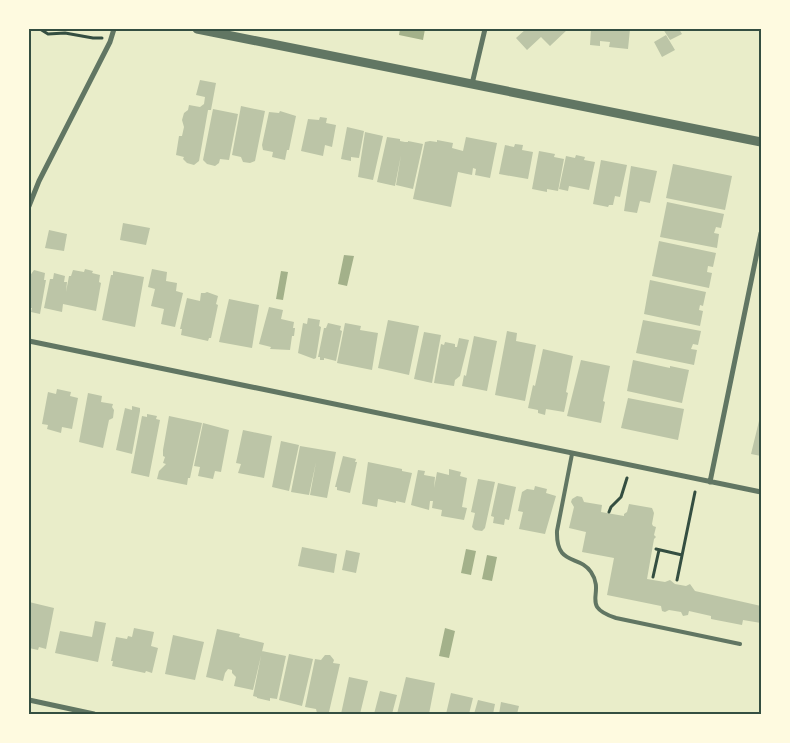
<svg xmlns="http://www.w3.org/2000/svg" width="790" height="743" font-family="Lato,sans-serif">
	<style>
		.water { fill: #a3b18a }
		.building { fill: #bcc5a7 }
		.lines { fill: none; stroke-linecap: round; stroke-linejoin: round }
		.path { stroke: #344e41; stroke-width: 3 }
		.service { stroke: #617663; stroke-width: 4 }
		.minor { stroke: #617663; stroke-width: 5 }
		.tertiary { stroke: #617663; stroke-width: 9 }
		.neatline { fill: none; stroke: #344e41; stroke-width: 2 }
	</style>
	<rect width="100%" height="100%" fill="#e9edc9"/>
	<!-- water -->
	<path class="water" d="M400 29H425L423 40 399 35Z
		M344 255 354 256 347 286 338 284Z
		M281 271 288 272 283 300 276 299Z
		M466 549 476 551 471 575 461 573Z
		M487 555 497 557 492 581 482 579Z
		M445 628 455 631 449 658 439 656Z"/>
	<!-- building -->
	<path class="building" d="M526 29H568L550 46 541 37 527 50 516 38Z
		M591 29H630L628 49 609 47 610 42 600 41V46L590 45Z
		M663 29H679L682 34 670 40Z
		M666 35 675 50 662 57 654 42Z
		M200 80 216 83 211 110H208L199 161 194 165 187 163 183 159 184 157 176 155 179 136H182L184 127 182 120 184 113 188 110 189 105 200 107 204 104 205 97 196 95Z
		M241 106 265 111 255 161 250 163 243 162 241 157 232 155Z
		M213 109 238 114 229 160 220 159 219 163 215 166 207 164 203 160Z
		M280 111 296 116 289 150H287L285 160 272 157 273 152 263 150 262 145 269 112 279 113Z
		M320 117 327 118 326 123 336 125 332 147 325 145 323 156 301 151 308 119 319 120Z
		M347 127 364 131 359 158 351 157V161L341 159Z
		M365 132 383 136 373 180 358 177Z
		M387 137 400 139V141L405 142H408V141L423 144 413 189 396 185 401 155 395 186 377 182Z
		M466 137 497 143 490 178 475 175 476 169 473 168 472 175 458 172 451 207 413 199 425 142 430 141 437 142V140L453 143 452 148 463 151Z
		M515 144 523 145 522 150 533 152 528 179 499 174 505 145 514 147Z
		M539 151 555 154 554 157 564 159 558 191 547 189V192L532 189Z
		M576 155 585 157 584 160 595 162 589 190 569 186 568 191 559 189 566 156 575 158Z
		M601 160 627 165 620 197 615 196 613 205H609L608 207 593 204Z
		M673 164 732 176 725 210 666 198Z
		M631 166 657 171 650 203 640 201 637 213 624 211Z
		M667 202 724 214 721 228 716 227 714 233 719 234 717 248 660 237Z
		M123 223 150 228 146 245 120 240Z
		M49 230 67 234 64 251 45 248Z
		M659 241 716 253 713 267 708 266 707 272 712 273 709 288 652 276Z
		M85 269 93 271 92 273 100 275 99 282 101 283 96 311 63 304 62 312 44 308 50 279H53L54 273 65 276 64 282H67L66 292 69 276H71L73 270 84 272Z
		M152 269 167 272 166 281 177 283 176 291 183 293 175 327 161 324 164 309 151 306 155 289 148 287Z
		M34 270 45 273 44 280H46L40 314 31 312 32 308H29V277Z
		M113 271 144 277 135 327 102 320 111 275H113Z
		M650 280 706 292 703 306 700 305 699 310 703 311 700 326 644 314Z
		M207 292 218 296 216 304 218 305 211 338H209L208 341 181 335 182 329H180L187 298 200 301 201 293H205Z
		M229 299 259 305 252 348 219 342Z
		M269 307 283 310 281 319 294 322 293 328H295L294 336H292L290 350 270 349 271 347 259 344Z
		M308 318 320 320 319 326 321 327 316 358 314 359 298 353 303 323 307 324Z
		M388 320 419 326 409 375 378 368Z
		M643 320 701 331 698 345 693 344 691 349 697 350 694 365 636 353Z
		M328 323 341 326 340 330 342 331 336 361 324 358V360H320V357H318L324 328H326Z
		M345 323 361 326 360 330 378 333 372 370 337 363Z
		M507 331 517 333 516 341 536 345 525 401 495 395Z
		M424 332 441 335 432 383 414 379Z
		M474 336 497 341 487 391 462 386 464 375 466 376Z
		M459 338 469 340 460 376 455 380 454 386 434 383 441 344 444 345 445 342 455 344V347H457Z
		M543 349 573 356 566 392 568 393 564 412 546 409 545 415 538 413V410L528 408 533 385 535 386Z
		M581 360 610 366 603 401 605 402 601 423 567 416Z
		M633 360 670 368V366L689 370 682 403 627 391Z
		M57 389 71 392 70 396 78 398 72 429 62 427 61 433 47 429 48 425 42 424 48 392 56 394Z
		M88 393 102 396 101 402 113 404 112 407 114 410 113 418 109 420 103 448 79 442Z
		M628 398 684 409 678 440 621 428Z
		M132 406 140 408V411L132 454 116 450 125 408 132 410Z
		M147 414 157 416 156 419 160 420 149 477 131 473 142 416 147 417Z
		M169 416 202 423 190 478H188L187 485 157 479 159 471 166 464 163 463 165 457 163 456V450Z
		M759 421 761 422V456L751 454Z
		M203 423 229 430 221 472 215 471 213 479 198 476 200 467 194 466Z
		M243 430 272 436 264 478 238 473 241 464 236 463Z
		M281 441 299 445 289 491 272 487Z
		M300 446 336 452 327 498 310 495 316 462 309 495 291 492Z
		M343 456 356 459 355 462H357L350 493 337 490V487H335Z
		M368 462 402 469V471L412 473 405 503 396 501V503L378 499 377 507 362 504Z
		M449 469 461 472 460 476 467 478 462 507 467 508 464 520 441 516 442 510 432 508 433 501H430L429 510 411 505 418 470 425 471 424 475 435 477 434 488 437 472 449 475Z
		M478 479 495 482 485 528 482 531 475 530 472 527 475 513 471 512Z
		M498 483 516 487 509 520 505 519 504 525 493 523 494 517 491 516Z
		M535 486 547 489 546 493 556 496 545 534 519 529 523 512 518 511 522 492 527 489 534 490Z
		M577 496 582 497 584 502 602 505 601 512 624 516V514L627 512 629 504 652 508 654 513 652 524 653 526 656 527 654 535 656 537 654 539 647 579 665 582 670 580 675 584 686 586 690 584 695 591 761 606V623L743 620 742 625 711 619V616L689 611 688 615 683 616 681 612 669 610 665 612 662 611 661 606 607 595 614 558 582 552 586 532 569 528 574 507 571 502 572 499Z
		M302 547 337 554 334 573 298 566Z
		M346 550 360 553 356 573 342 570Z
		M29 602 54 608 46 649 39 647 38 650 29 648Z
		M95 621 106 623 98 662 55 653 60 631 92 637Z
		M134 628 154 632 151 646 158 648 152 673 146 671 145 673 112 666 113 661H111L116 637 127 639 128 636 132 637Z
		M217 629 240 634 239 637 264 643 253 690 234 686 236 677 232 673V670L228 669 225 673 223 681 206 677Z
		M173 635 204 642 195 680 165 674Z
		M262 651 286 656 277 699 270 698V701L257 698V697L253 696Z
		M289 654 313 659 302 706 279 700Z
		M325 655H330L334 660 333 663 340 664 329 712 321 714 317 713 316 709 305 707 315 659 321 660Z
		M349 677 368 681 360 714H341Z
		M406 677 435 683 429 714H397Z
		M380 691 397 695 392 714H374Z
		M451 693 473 698 469 714H446Z
		M478 700 495 704 493 714H474Z
		M501 702 519 706 517 714H499Z"/>
	<g class="lines">
		<!-- path -->
		<path class="path" d="M40 29 48 34 65 33 93 38H102
			M609 512 611 507 621 497 627 478
			M656 549 682 555
			M653 577 659 550
			M677 580 695 492"/>
		<!-- service -->
		<path class="service" d="M572 454 557 531C556 567 579 554 591 572 606 594 579 606 616 618L740 644"/>
		<!-- minor -->
		<path class="minor" d="M472 84 485 29
			M29 206 39 181 110 42 114 29
			M29 341 761 492
			M710 482 761 233
			M29 700 94 714"/>
		<!-- tertiary -->
		<path class="tertiary" d="M197 29 761 142"/>
	</g>
	<!-- border -->
	<rect width="790" height="743" fill="none" stroke="#fefae0" stroke-width="60"/>
	<rect x="30" y="30" width="730" height="683" class="neatline"/>
</svg>
